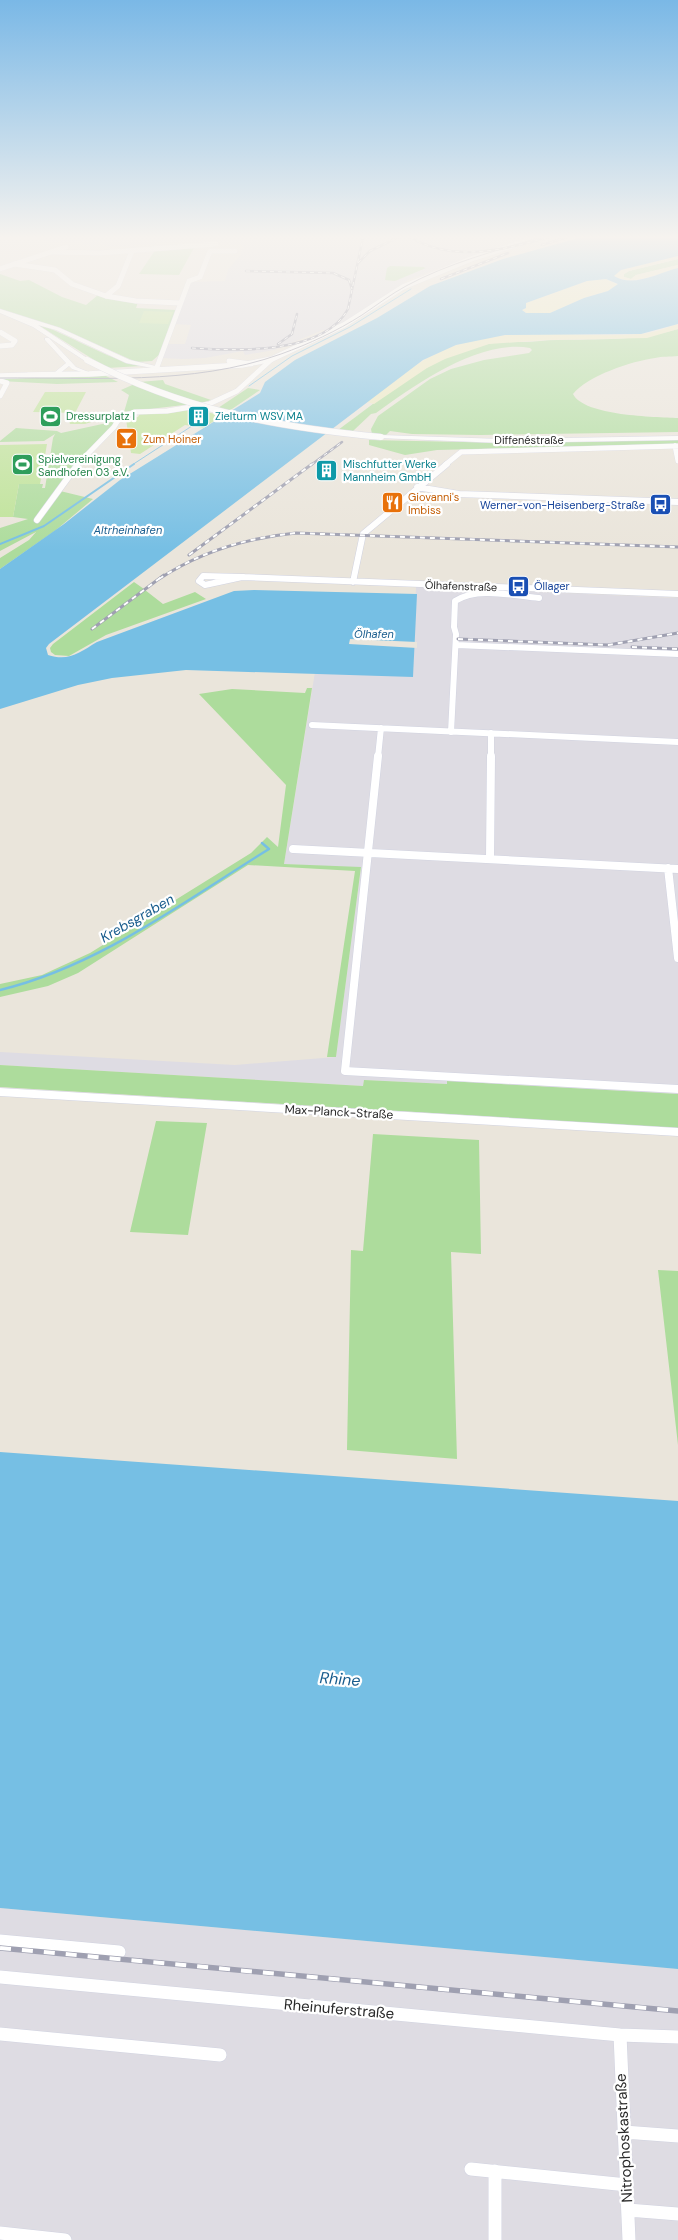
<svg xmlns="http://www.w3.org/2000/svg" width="678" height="2240" font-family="'DM Sans',sans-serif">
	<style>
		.industrial { fill: #dedce3 }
		.green { fill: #addc9c }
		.sand { fill: #ede9c0 }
		.pitch { fill: #bee398 }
		.water { fill: #76bfe4; fill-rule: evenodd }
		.pier { fill: #eae5db }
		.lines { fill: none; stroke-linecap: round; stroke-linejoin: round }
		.stream-far2 { stroke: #76bfe4; stroke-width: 1 }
		.stream-far1 { stroke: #76bfe4; stroke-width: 2 }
		.stream { stroke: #76bfe4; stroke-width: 2.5 }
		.minor-far3-casing { stroke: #d1d3e0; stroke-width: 5.5 }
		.minor-far2-casing { stroke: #d1d3e0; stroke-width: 7 }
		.minor-far1-casing { stroke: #d1d3e0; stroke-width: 9 }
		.minor-casing { stroke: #d1d3e0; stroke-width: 14 }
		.tertiary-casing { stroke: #d1d3e0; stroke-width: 6 }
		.secondary-casing { stroke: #d1d3e0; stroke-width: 1 }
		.minor-far3 { stroke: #fff; stroke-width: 5 }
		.minor-far2 { stroke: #fff; stroke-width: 6 }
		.minor-far1 { stroke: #fff; stroke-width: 8 }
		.minor { stroke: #fff; stroke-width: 13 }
		.tertiary { stroke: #fff; stroke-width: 5.5 }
		.secondary { fill: #fff; fill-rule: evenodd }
		.tram { stroke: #9fa0b1; stroke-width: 1 }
		.rail-far2-casing { stroke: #9fa0b1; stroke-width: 2.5 }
		.rail-far1-casing { stroke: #9fa0b1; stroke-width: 3 }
		.rail-casing { stroke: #9fa0b1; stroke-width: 5.5 }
		.rail-far2 { stroke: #fff; stroke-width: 1; stroke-dasharray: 4; stroke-linecap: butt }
		.rail-far1 { stroke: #fff; stroke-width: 2; stroke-dasharray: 5; stroke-linecap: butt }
		.rail { stroke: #fff; stroke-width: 4; stroke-dasharray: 11; stroke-linecap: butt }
		.secondary-bridge-casing { stroke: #d1d3e0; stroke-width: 7; stroke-linecap: butt }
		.secondary-bridge { stroke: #fff; stroke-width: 6 }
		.labels { text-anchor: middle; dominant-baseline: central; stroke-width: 4.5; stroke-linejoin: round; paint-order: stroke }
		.far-leisure-label { font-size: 11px; fill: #27864d; stroke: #fff; text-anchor: start }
		.far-culture-label { font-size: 11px; fill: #0d838f; stroke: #fff; text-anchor: start }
		.far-food-label { font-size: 11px; fill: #c56008; stroke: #fff; text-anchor: start }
		.far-street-label { font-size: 11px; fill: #292929; stroke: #fff }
		.far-transit-label { font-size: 11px; fill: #164399; stroke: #fff; text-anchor: end }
		.far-water-label { font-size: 11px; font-style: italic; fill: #185c8d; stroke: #fff }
		.street-label { font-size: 12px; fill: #292929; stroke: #fff }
		.water-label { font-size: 14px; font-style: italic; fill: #185c8d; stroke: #fff }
		.near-street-label { font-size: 15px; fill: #292929; stroke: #fff }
		.near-water-label { font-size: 16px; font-style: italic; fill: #185c8d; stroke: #fff }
	</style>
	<rect width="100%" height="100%" fill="#eae5db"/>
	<!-- industrial -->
	<path class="industrial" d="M34 237H531L486 251 408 280 350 319 330 330H323L274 350 245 355 243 351 205 358 183 359 162 358 168 344H185L191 325 174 324 191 282 225 281 228 270 240 256 244 244 174 242 112 247 100 243 90 246 76 241 71 243 44 241 46 238Z
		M416 587 678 598V1094L448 1081 447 1084 364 1080 363 1086 0 1065V1052L235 1065 336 1057 361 868 284 864 315 672 413 676Z
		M0 1908 678 1969V2240H0Z"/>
	<!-- green -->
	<path class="green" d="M195 246 179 275 139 274 156 249Z
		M678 259V265L636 275 631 279 624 277V274L629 271Z
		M390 266 423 267 426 268 395 281 385 280 387 268Z
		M0 274 20 281 29 280 62 297 86 305 98 295 138 302 136 308 176 310 160 354 152 361 136 362 58 327 0 310Z
		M35 323C71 335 104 358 141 366L107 368Z
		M678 329V356C670 357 662 356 655 358 632 361 587 376 573 394 584 416 655 417 678 418V432L480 435 412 434 390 431 386 435 372 434 371 429 378 416 430 379 451 369 484 360 529 353 532 350 530 348C479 339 415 385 376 413L371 414 353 431 338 430C385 396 433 353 493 343 503 342 513 342 523 342 534 342 546 340 557 340 598 339 638 341 678 329Z
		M104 375 118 382 57 384 0 381V378Z
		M163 380 165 384 211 400 201 403 124 412 129 395 121 390 139 382Z
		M248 388 260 390 229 411 218 408Z
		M116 421 56 490 93 499 56 530 0 569V558L29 540 36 532 0 551V528L28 519 13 517 19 484H43L42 488H45L53 438 55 434 44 441 0 442V441L16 428 57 431 61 433Z
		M369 440 513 443 678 440V444L437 450 405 455 369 445Z
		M134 582 144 589 92 629 145 590 163 604 195 592 206 599 106 635 69 656 55 655 51 652 50 648 53 644Z
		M307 688H312L284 864 361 867 336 1057H327L355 871 248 865 78 973 48 986 0 997V984L42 975 90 953 251 853 267 837 278 847 286 785 199 694 232 689 305 693Z
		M0 1065 363 1086 364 1080 447 1084V1081L678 1094V1128L0 1087Z
		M156 1121 207 1123 188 1235 130 1232Z
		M373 1134 479 1140 481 1254 451 1252 457 1459 347 1450 351 1250 363 1251Z
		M658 1270 678 1271V1445Z"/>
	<!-- sand -->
	<path class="sand" d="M678 256V259L629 271 624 274V277L631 279 636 275 678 265V268C658 273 633 287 613 276L621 270Z
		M606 279 618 285 608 291 584 298 550 313H526L522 310 525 309 526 303 587 281Z
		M678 324V329L647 338 547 340 489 344 445 359 427 368 374 404 367 402C395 380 422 357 456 345 516 325 580 339 641 334 654 333 666 328 678 324Z"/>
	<!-- pitch -->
	<path class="pitch" d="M144 311 173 312 168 324 139 323Z
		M45 392H86L75 413 33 412Z
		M192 408 222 416 203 428 185 425 140 454 131 453 126 419 138 417 140 413Z
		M83 412H102L104 413 101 419 85 424H70L68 418Z
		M47 444 40 484H19L13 517H0V445Z"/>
	<!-- water -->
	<path class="water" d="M582 237H678V256L621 270 614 276C633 288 658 273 678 268V324L641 334 505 335 456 345 423 360 49 644 46 648 48 655C69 662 80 652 97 642L234 591 254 590 417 594 413 677 186 670 112 678 78 685 0 709V569L64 524 120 480 260 393 265 382 295 360 377 318 430 286 503 259ZM606 279 618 284 608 291 584 298 550 313H526L522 310 526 308V303L587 281Z
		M0 1452 678 1501V1969L0 1908Z"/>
	<!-- pier -->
	<path class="pier" d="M350 639 417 642V648L349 644Z"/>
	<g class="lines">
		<!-- stream-far2 -->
		<path class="stream-far2" d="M249 386 292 356 350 327 411 289
			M132 465 195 424"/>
		<!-- stream-far1 -->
		<path class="stream-far1" d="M0 544 44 526 134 464"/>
		<!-- stream -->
		<path class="stream" d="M0 990C99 966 183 902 269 849L262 843"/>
		<defs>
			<path id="minor-far3" d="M53 252 100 253 216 244
				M14 264 55 270 72 284 106 296 136 301 180 303
				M0 269 66 247
				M106 296 118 286 132 251
				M0 332 15 341 12 345 0 346
				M229 361 251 364
				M157 367 189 281 200 277 210 251H235
				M0 381 7 383 0 396
				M675 446 678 461
				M77 465 114 427 120 417 135 412 167 411 209 404 237 391 272 359
				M445 465 461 452 678 446"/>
			<path id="minor-far2" d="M417 487 459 494 678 502
				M37 520 78 464
				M203 576 242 577 205 585 199 581Z
				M242 577 678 594
				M242 577H244
				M353 582 363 534 447 464
				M456 645 678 654
				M312 725 678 742
				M451 732 456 634 454 627 455 601C478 586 514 596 539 598
				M378 757 381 728
				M491 757V733"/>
			<path id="minor-far1" d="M378 756 345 1071 678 1089
				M293 849 678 869
				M490 859 491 756
				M668 868 678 958
				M0 1092 678 1132"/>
			<path id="minor" d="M0 1941 119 1952
				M0 1977 620 2035 678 2037
				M0 2034 220 2055
				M620 2035 629 2240
				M624 2132 678 2136
				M471 2169 627 2185
				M495 2171V2240
				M628 2210 678 2214
				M0 2233 65 2240"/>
			<path id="tertiary" d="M28 375 89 374 242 365 272 359 344 325 403 287 471 259 539 237
				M0 376 34 375"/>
			<path id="secondary" d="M0 309 60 328 130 360 160 367 157 369 126 363 56 330 38 325 90 360 85 361 33 327 0 313Z
				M45 338H49L76 367 91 373V375L72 369 69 366 59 374H55V372L66 363 45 340Z
				M381 435 501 439 678 436V440L501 443 379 438V436Z"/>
		</defs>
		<!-- minor-far3 casing -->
		<use href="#minor-far3" class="minor-far3-casing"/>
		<!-- minor-far2 casing -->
		<use href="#minor-far2" class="minor-far2-casing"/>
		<!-- minor-far1 casing -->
		<use href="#minor-far1" class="minor-far1-casing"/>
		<!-- minor casing -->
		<use href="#minor" class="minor-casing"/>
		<!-- tertiary casing -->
		<use href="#tertiary" class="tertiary-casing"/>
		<!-- secondary casing -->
		<use href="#secondary" class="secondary-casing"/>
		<!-- minor-far3 -->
		<use href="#minor-far3" class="minor-far3"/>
		<!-- minor-far2 -->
		<use href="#minor-far2" class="minor-far2"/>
		<!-- minor-far1 -->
		<use href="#minor-far1" class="minor-far1"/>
		<!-- minor -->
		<use href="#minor" class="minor"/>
		<!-- tertiary -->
		<use href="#tertiary" class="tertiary"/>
		<!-- secondary -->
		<use href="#secondary" class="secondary"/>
		<!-- tram -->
		<path class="tram" d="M0 378C93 377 191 386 281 354 309 344 337 331 362 315 377 305 391 294 406 286 448 263 496 251 541 237"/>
		<defs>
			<path id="rail-far2" d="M410 237C453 263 504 250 549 237
				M542 245 568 237
				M358 263 370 251 399 237
				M246 271 333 273 349 280 352 289
				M441 279 508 253
				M278 344 292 334 297 314
				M192 348C236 351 323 355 348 309L363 237
				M311 465 342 442"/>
			<path id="rail-far1" d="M189 555 312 464
				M159 579C201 551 246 538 296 533L678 547
				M92 629 164 575
				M458 639 608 645 678 633
				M632 647 678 649"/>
			<path id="rail" d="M0 1948 678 2011"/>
		</defs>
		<!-- rail-far2 casing -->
		<use href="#rail-far2" class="rail-far2-casing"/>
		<!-- rail-far1 casing -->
		<use href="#rail-far1" class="rail-far1-casing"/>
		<!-- rail casing -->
		<use href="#rail" class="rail-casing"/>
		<!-- rail-far2 -->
		<use href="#rail-far2" class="rail-far2"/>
		<!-- rail-far1 -->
		<use href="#rail-far1" class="rail-far1"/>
		<!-- rail -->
		<use href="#rail" class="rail"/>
		<defs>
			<path id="secondary-bridge" d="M87 360C183 410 274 427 381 437"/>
		</defs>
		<!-- secondary-bridge casing -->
		<use href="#secondary-bridge" class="secondary-bridge-casing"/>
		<!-- secondary-bridge -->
		<use href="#secondary-bridge" class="secondary-bridge"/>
	</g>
	<!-- sky -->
	<linearGradient id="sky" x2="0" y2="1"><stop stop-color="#7ab8e6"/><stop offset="0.43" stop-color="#f6f3ef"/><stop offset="1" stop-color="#f6f3ef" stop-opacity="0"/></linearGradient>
	<rect width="678" height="551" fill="url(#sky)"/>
	<!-- icons -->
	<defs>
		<symbol id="stadium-square" viewBox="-11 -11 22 22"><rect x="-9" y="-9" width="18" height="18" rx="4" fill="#2e9e5b" stroke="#fff"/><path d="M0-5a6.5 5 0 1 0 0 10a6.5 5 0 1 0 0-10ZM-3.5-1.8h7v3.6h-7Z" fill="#fff"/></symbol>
		<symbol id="building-square" viewBox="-11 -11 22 22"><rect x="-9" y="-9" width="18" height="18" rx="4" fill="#0f9aa8" stroke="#fff"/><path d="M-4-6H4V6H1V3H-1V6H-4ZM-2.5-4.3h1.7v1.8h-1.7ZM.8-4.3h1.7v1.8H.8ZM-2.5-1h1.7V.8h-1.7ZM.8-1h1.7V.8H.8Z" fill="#fff"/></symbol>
		<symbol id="bar-square" viewBox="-11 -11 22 22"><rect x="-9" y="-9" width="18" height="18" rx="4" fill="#e8710a" stroke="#fff"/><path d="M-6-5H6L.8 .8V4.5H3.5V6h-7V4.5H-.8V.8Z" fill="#fff"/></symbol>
		<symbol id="restaurant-square" viewBox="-11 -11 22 22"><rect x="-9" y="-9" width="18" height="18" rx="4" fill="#e8710a" stroke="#fff"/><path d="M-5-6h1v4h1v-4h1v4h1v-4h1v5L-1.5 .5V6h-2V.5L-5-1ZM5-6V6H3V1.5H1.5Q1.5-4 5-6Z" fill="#fff"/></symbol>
		<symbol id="bus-square" viewBox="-11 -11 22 22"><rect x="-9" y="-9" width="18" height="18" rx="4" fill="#1a4fb4" stroke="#fff"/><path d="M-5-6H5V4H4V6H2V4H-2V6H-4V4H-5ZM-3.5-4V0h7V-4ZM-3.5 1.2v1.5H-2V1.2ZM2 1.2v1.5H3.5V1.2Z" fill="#fff"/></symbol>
	</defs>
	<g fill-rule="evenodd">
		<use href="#stadium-square" x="38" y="404" width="25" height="25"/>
		<use href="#building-square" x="186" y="404" width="25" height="25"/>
		<use href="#bar-square" x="114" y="426" width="25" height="25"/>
		<use href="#stadium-square" x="10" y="452" width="25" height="25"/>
		<use href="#building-square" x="314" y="458" width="25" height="25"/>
		<use href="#restaurant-square" x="380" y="490" width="25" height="25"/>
		<use href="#bus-square" x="648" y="492" width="25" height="25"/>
		<use href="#bus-square" x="506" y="574" width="25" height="25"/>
	</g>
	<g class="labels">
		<!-- far-leisure labels -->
		<g class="far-leisure-label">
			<text x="66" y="416">Dressurplatz I</text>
			<text x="38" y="459">Spielvereinigung<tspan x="38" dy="13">Sandhofen 03 e.V.</tspan></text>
		</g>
		<!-- far-culture labels -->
		<g class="far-culture-label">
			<text x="215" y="416">Zielturm WSV MA</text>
			<text x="343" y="464">Mischfutter Werke<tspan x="343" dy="13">Mannheim GmbH</tspan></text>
		</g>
		<!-- far-food labels -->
		<g class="far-food-label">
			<text x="143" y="439">Zum Hoiner</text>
			<text x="408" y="497">Giovanni's<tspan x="408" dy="13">Imbiss</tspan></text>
		</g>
		<!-- far-street labels -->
		<g class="far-street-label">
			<text x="529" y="440">Diffenéstraße</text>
			<text transform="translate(461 586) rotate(2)">Ölhafenstraße</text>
		</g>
		<!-- far-transit labels -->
		<g class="far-transit-label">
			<text x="645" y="505">Werner-von-Heisenberg-Straße</text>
			<text x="534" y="586" text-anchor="start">Öllager</text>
		</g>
		<!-- far-water labels -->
		<g class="far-water-label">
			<text x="128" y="530">Altrheinhafen</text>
			<text x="374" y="634">Ölhafen</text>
		</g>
		<!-- street labels -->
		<g class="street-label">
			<text transform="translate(339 1112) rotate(3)">Max-Planck-Straße</text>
		</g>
		<!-- water labels -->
		<g class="water-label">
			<text transform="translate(137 918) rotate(-30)">Krebsgraben</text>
		</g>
		<!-- near-street labels -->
		<g class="near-street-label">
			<text transform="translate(339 2009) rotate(5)">Rheinuferstraße</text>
			<text transform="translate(624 2138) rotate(-93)">Nitrophoskastraße</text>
		</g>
		<!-- near-water labels -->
		<g class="near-water-label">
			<text transform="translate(340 1679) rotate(4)">Rhine</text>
		</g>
	</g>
</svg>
